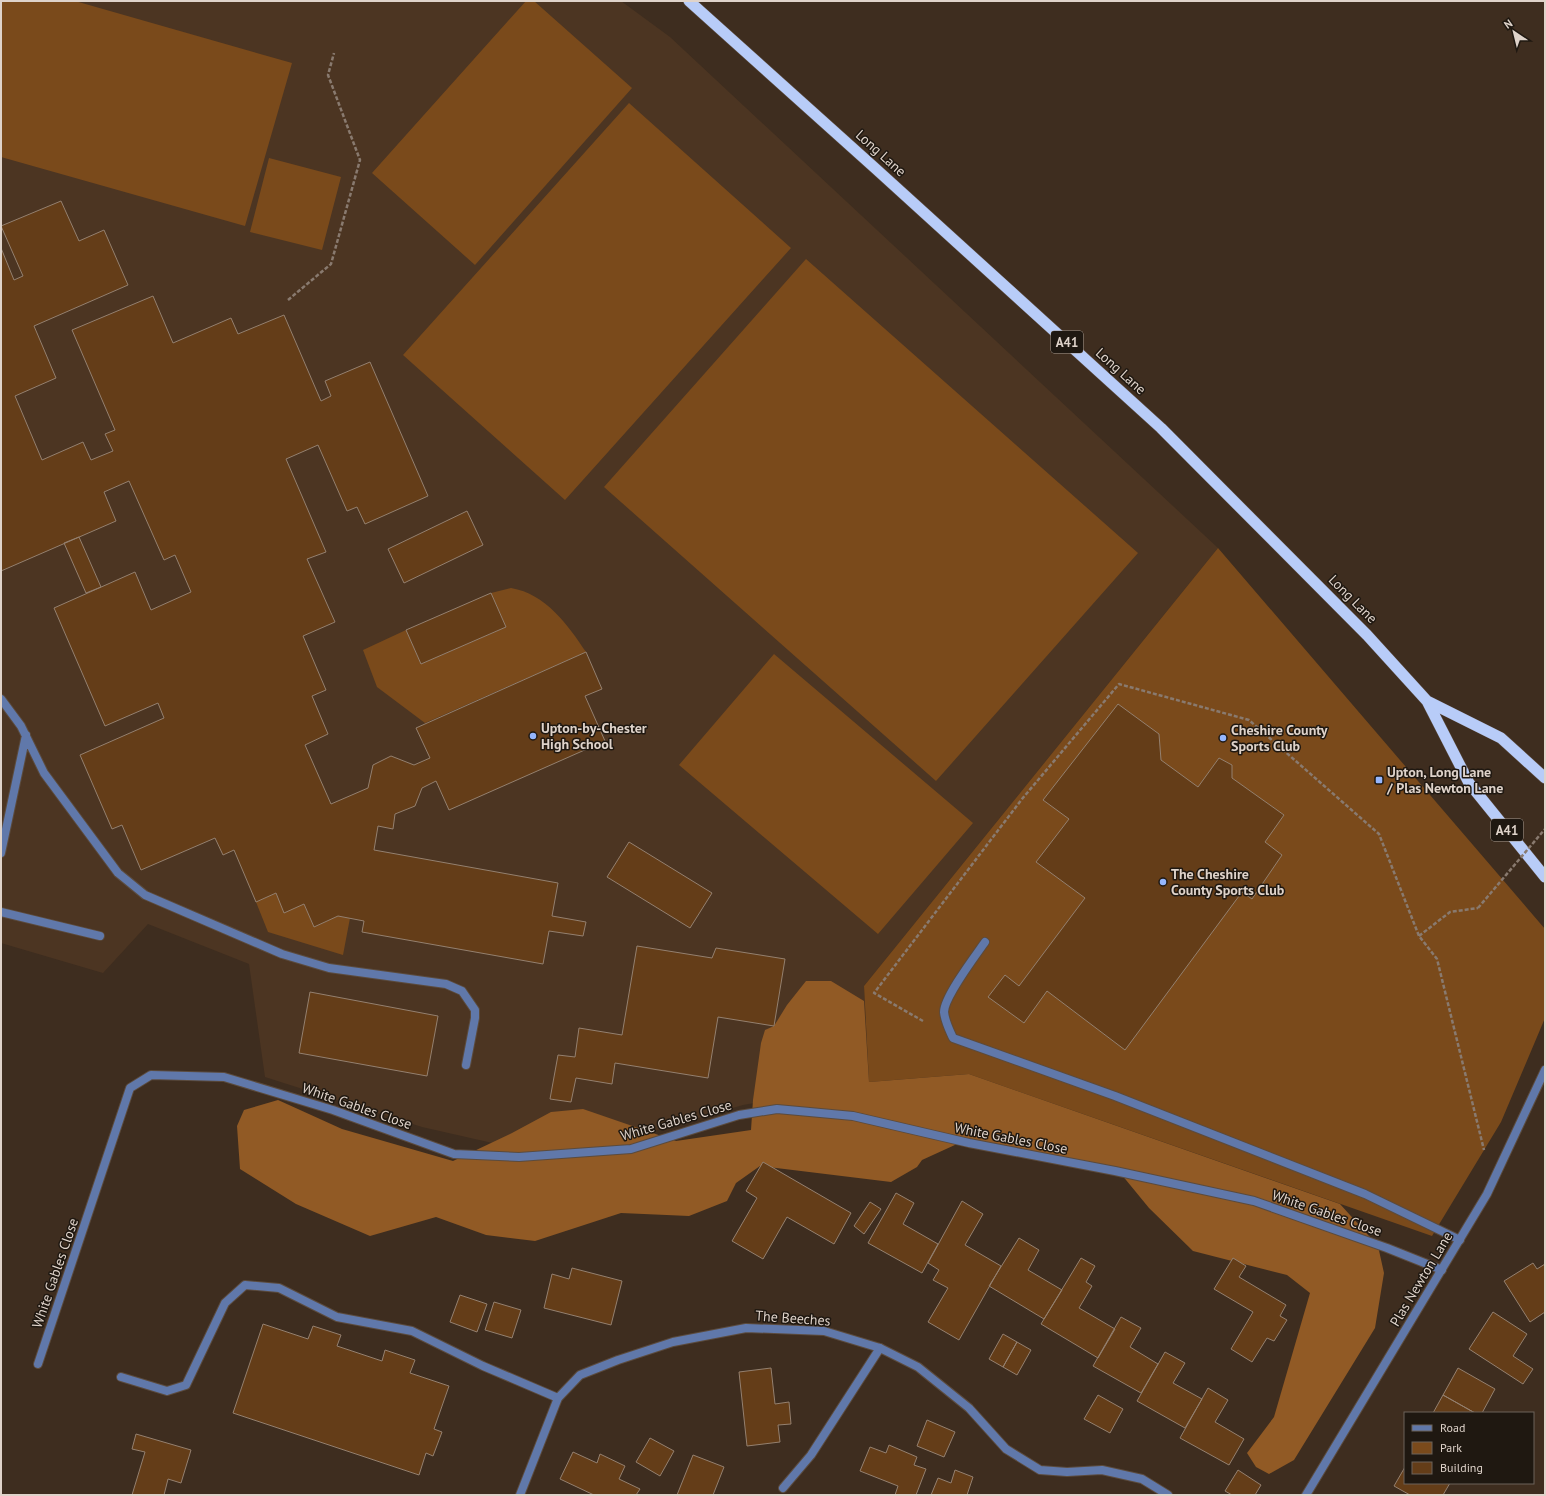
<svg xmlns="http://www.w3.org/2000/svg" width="1546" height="1496" font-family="'PT Sans',sans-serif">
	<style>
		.built { fill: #4c3522 }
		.green { fill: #7a4a1b }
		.forest { fill: #915a25 }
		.building { fill: #643d18; stroke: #94806f }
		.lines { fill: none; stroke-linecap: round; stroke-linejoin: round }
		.service-casing { stroke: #5b4b3e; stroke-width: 10 }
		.minor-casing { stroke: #5b4b3e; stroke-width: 10 }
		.tertiary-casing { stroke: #5b4b3e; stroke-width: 10 }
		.trunk-casing { stroke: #5b4b3e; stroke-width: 12 }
		.path { stroke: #897a6f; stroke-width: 2.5; stroke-dasharray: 4 2; stroke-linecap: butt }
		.service { stroke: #6078aa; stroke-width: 8 }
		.minor { stroke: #6078aa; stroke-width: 8 }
		.tertiary { stroke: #6078aa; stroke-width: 8 }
		.trunk { stroke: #b8ccf8; stroke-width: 11 }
		.path-bridge { stroke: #897a6f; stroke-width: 2.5; stroke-dasharray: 4 2; stroke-linecap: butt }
		.poi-dot { fill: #95b6fd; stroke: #1f1811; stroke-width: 1.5 }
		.labels { text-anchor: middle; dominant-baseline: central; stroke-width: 3; stroke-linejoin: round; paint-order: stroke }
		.shield { fill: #1f1811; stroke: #a59b92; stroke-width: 1 }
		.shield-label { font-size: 13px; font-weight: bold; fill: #dfd3ca }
		.street-label { font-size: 14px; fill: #dfd3ca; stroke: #1f1811 }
		.poi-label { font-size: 14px; font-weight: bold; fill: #dfd3ca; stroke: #1f1811; text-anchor: start }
	</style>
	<rect width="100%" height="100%" fill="#3e2d1f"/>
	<!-- built -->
	<path class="built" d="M1 1H621L670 37 1218 548 864 986 869 1082 743 1105 626 1139 514 1148 422 1127 265 1077 249 964 148 924 103 973 1 943Z"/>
	<!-- green -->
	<path class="green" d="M1 1H75L292 63 245 226 1 157Z
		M526 1H534L632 88 475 265 372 173Z
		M629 103 791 248 565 500 403 355Z
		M269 158 341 177 322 250 250 232Z
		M806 259 1138 553 936 781 604 487Z
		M1218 548 1545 929V1018L1501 1122 1432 1236 969 1074 869 1082 864 986Z
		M511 588C546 594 568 625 586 652L425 723 377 687 363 650 406 630 421 664 506 627 491 593Z
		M774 654 973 823 878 934 679 765Z
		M276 893 284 912 304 904 314 927 338 916 350 918 343 955 268 932 256 902Z"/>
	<!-- forest -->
	<path class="forest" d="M806 981H831L864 1001 869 1082 969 1074 1340 1204 1378 1246 1384 1273 1375 1328 1294 1460 1269 1474 1256 1467 1247 1453 1274 1417 1310 1293 1287 1275 1193 1251 1149 1208 1117 1169 968 1139 922 1160 917 1167 891 1182 760 1166 736 1183 727 1201 689 1216 621 1213 535 1241 486 1235 436 1217 370 1236 296 1204 240 1169 237 1126 244 1110 278 1100 342 1129 453 1161 512 1133 551 1112 583 1109 676 1141 751 1130 753 1100 761 1043 765 1030 774 1026 787 1005Z"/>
	<!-- building -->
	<path class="building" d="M61 201 79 241 104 230 128 285 34 326 56 378 15 396 42 460 83 442 91 460 113 451 105 434 115 430 72 330 153 296 173 343 231 318 238 334 284 315 321 401 331 396 325 381 370 362 428 496 365 524 357 507 347 511 318 445 286 459 326 552 307 559 335 622 303 636 326 690 312 696 328 734 305 745 331 804 368 788 373 765 391 756 414 765 430 758 416 728 586 652 602 689 585 696 605 741 449 810 436 781 422 788 415 806 395 814 393 829 378 826 374 850 558 883 552 916 586 922 583 936 549 931 543 964 362 932 364 921 338 916 314 927 304 904 284 913 276 893 256 902 234 850 223 855 215 838 141 870 122 825 112 829 80 755 164 718 158 703 105 726 54 608 135 572 151 610 191 592 175 555 164 560 129 481 104 492 116 521 1 571V248L14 280 23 276 1 226Z
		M467 511 483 545 404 583 388 549Z
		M79 537 101 587 86 593 64 543Z
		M491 593 506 627 421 664 406 630Z
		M1118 704 1159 734 1161 760 1198 787 1219 758 1232 765V778L1284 815 1265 842 1282 855 1252 899 1242 892 1125 1050 1047 991 1024 1023 988 997 1005 975 1019 986 1085 898 1036 862 1069 819 1043 800Z
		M629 842 712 893 690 928 607 877Z
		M637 946 712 958 716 948 785 959 774 1026 718 1017 708 1078 615 1063 612 1084 576 1078 571 1102 550 1099 558 1055 575 1057 579 1028 622 1035Z
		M310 992 438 1016 427 1076 299 1053Z
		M763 1162 851 1213 834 1244 787 1217 763 1259 732 1241 757 1198 746 1191Z
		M896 1193 914 1203 903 1224 938 1244 922 1273 868 1243Z
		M962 1201 983 1214 965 1245 1001 1266 959 1340 928 1322 948 1288 933 1280 939 1270 928 1263Z
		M870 1202 881 1209 864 1234 854 1226Z
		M1019 1238 1039 1250 1028 1270 1062 1290 1044 1319 989 1286Z
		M1081 1258 1095 1266 1086 1282 1092 1286 1079 1308 1115 1329 1098 1358 1041 1324Z
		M1233 1258 1246 1266 1239 1277 1286 1305 1280 1316 1287 1320 1274 1341 1267 1338 1252 1362 1231 1349 1253 1312 1214 1289Z
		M1533 1263 1537 1269 1545 1264V1312L1530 1322 1504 1281Z
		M572 1268 622 1281 611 1325 544 1308 552 1274 569 1279Z
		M460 1295 487 1304 477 1332 450 1322Z
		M494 1302 521 1310 512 1338 485 1330Z
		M1493 1312 1527 1334 1513 1356 1533 1369 1523 1384 1469 1349Z
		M1121 1317 1141 1328 1130 1347 1158 1364 1141 1393 1093 1366Z
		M263 1324 308 1339 313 1326 341 1335 337 1346 382 1361 385 1350 415 1360 410 1373 449 1386 434 1429 442 1432 433 1456 426 1453 419 1475 233 1413Z
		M1003 1334 1017 1342 1003 1367 989 1359Z
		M1017 1342 1031 1350 1017 1375 1003 1367Z
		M1165 1352 1185 1363 1173 1383 1202 1399 1185 1428 1137 1401Z
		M771 1368 775 1404 789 1402 791 1424 778 1425 780 1442 747 1446 739 1372Z
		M1458 1368 1495 1389 1482 1413H1475L1443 1395Z
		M1208 1388 1228 1400 1215 1422 1244 1439 1229 1465 1180 1438Z
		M1098 1395 1123 1409 1110 1433 1084 1419Z
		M1443 1395 1475 1413H1433Z
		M927 1420 955 1432 944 1457 917 1446Z
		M136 1434 191 1450 181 1483 168 1479 164 1495H132L145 1452 132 1449Z
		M650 1438 674 1451 660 1476 636 1462Z
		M889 1445 917 1457 914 1465 926 1469 916 1495H895L898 1486 860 1471 870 1447 886 1453Z
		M573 1452 597 1463 600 1454 625 1466 619 1479 640 1489 636 1495H594L560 1479Z
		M693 1455 724 1467 713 1495H677Z
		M1405 1467V1483H1450L1443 1495H1410L1394 1486Z
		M955 1470 973 1477 967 1495H931L938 1478 951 1483Z
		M1238 1470 1261 1485 1255 1495H1232L1225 1491Z"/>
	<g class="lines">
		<defs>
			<path id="service" d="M1 699 21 726 44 773 118 873 145 895 282 954 329 968 446 984 462 991 475 1010V1018L466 1065
				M1 853 26 735
				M1 912 100 936
				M985 942C976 955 944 997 944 1012 945 1022 949 1029 953 1038L1115 1096 1365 1194 1460 1240
				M38 1364 130 1088 151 1075 224 1077 333 1110 454 1154 519 1157 631 1149 739 1115 777 1109 853 1116 969 1143 1115 1171 1254 1201 1387 1248 1442 1270
				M121 1377 167 1391 186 1385 225 1303 245 1285 279 1288 337 1317 412 1331 483 1366 558 1398
				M783 1488 811 1455 880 1348"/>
			<path id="minor" d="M520 1495 558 1398 580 1375 618 1360 673 1342 746 1328 824 1331 880 1348 918 1367 969 1408 1006 1449 1040 1470 1067 1472 1102 1470 1142 1479 1168 1495"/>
			<path id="tertiary" d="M1306 1495 1487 1194 1545 1070"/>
			<path id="trunk" d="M689 1 876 169 1161 428 1367 635 1427 701 1469 783 1545 877
				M1427 701 1501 738 1545 778"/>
		</defs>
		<!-- service casing -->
		<use href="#service" class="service-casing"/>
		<!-- minor casing -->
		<use href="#minor" class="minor-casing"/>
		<!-- tertiary casing -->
		<use href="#tertiary" class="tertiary-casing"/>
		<!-- trunk casing -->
		<use href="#trunk" class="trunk-casing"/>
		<!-- path -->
		<path class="path" d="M288 300 331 264 360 160 328 75 334 53
			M1419 936 1450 912 1478 908
			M923 1021 874 993 1022 799 1119 684 1249 720 1379 834 1419 936 1437 959 1484 1150"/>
		<!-- service -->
		<use href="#service" class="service"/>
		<!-- minor -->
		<use href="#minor" class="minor"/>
		<!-- tertiary -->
		<use href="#tertiary" class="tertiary"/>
		<!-- trunk -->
		<use href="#trunk" class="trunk"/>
		<!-- path-bridge -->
		<path class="path-bridge" d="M1478 908 1545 829"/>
	</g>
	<!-- markers -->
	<g class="poi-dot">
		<circle cx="533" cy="736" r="4"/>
		<circle cx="1223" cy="738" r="4"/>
		<rect x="1375" y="776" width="8" height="8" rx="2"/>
		<circle cx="1163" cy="882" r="4"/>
	</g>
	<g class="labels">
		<!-- shield labels -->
		<g class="shield">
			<rect x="1051" y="331" width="32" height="22" rx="3"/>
			<rect x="1491" y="819" width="32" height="22" rx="3"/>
		</g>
		<g class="shield-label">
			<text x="1067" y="342">A41</text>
			<text x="1507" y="830">A41</text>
		</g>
		<!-- street labels -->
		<g class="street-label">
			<text transform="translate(881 153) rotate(42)">Long Lane</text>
			<text transform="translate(1121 371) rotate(42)">Long Lane</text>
			<text transform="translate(1353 599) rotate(45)">Long Lane</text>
			<text transform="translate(357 1106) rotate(19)">White Gables Close</text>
			<text transform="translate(676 1120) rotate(-16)">White Gables Close</text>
			<text transform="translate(1011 1138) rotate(11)">White Gables Close</text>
			<text transform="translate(1327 1213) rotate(19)">White Gables Close</text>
			<text transform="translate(55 1273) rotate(-71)">White Gables Close</text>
			<text transform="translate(1421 1279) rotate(-59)">Plas Newton Lane</text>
			<text transform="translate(793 1318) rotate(4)">The Beeches</text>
		</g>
		<!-- poi labels -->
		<g class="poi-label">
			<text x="541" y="728">Upton-by-Chester<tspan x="541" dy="16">High School</tspan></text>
			<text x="1231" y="730">Cheshire County<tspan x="1231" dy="16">Sports Club</tspan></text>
			<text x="1387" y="772">Upton, Long Lane<tspan x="1387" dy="16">/ Plas Newton Lane</tspan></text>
			<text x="1171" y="874">The Cheshire<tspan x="1171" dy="16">County Sports Club</tspan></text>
		</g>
	</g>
	<!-- border -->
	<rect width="1546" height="1496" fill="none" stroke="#dfd3ca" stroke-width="4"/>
	<!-- legend -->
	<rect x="1404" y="1412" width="130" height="72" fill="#1f1811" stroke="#6c635b"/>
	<rect x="1412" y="1425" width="20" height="6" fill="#6078aa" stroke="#6c635b"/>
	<text x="1440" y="1432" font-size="12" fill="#dfd3ca">Road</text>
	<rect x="1412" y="1442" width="20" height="12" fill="#7a4a1b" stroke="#6c635b"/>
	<text x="1440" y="1452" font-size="12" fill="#dfd3ca">Park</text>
	<rect x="1412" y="1462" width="20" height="12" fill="#643d18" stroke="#6c635b"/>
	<text x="1440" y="1472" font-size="12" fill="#dfd3ca">Building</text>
	<!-- north arrow -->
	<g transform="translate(1514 32) rotate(325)" stroke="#1f1811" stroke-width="3" paint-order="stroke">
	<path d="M0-3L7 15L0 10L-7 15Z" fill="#dfd3ca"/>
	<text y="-6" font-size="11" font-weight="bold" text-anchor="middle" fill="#dfd3ca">N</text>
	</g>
</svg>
